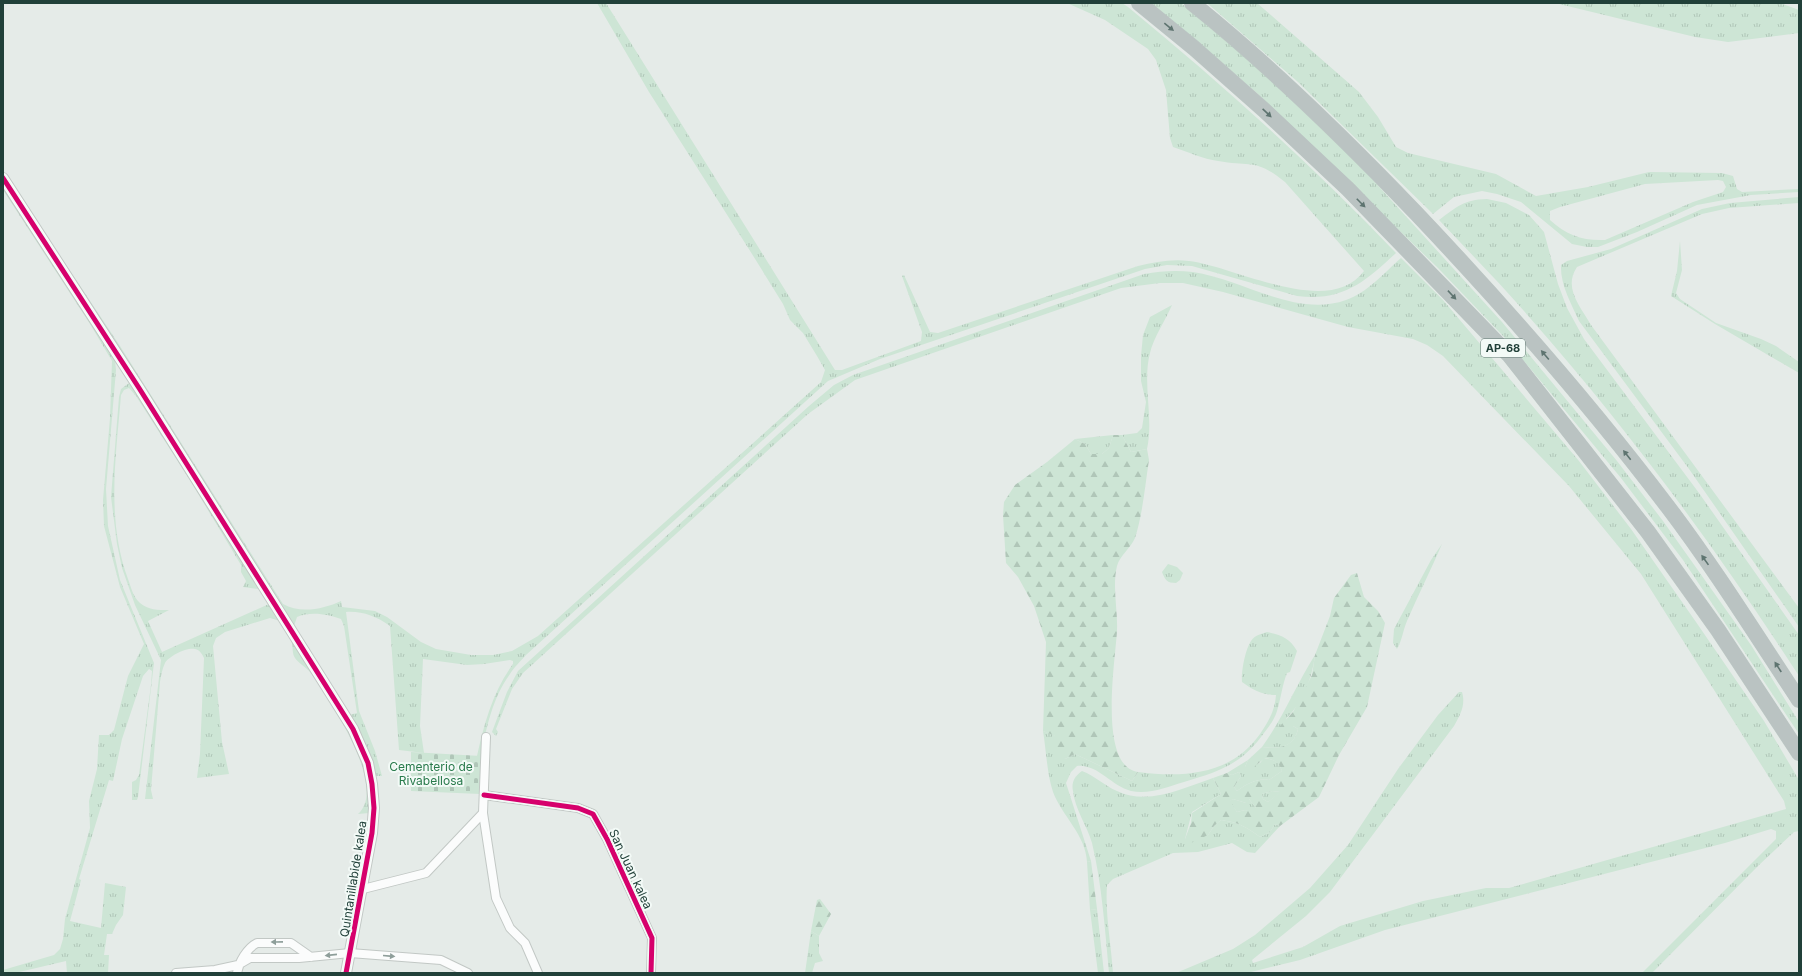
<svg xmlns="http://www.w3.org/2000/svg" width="1802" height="976" font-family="Inter,sans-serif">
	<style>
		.grass { fill: url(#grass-tufts); fill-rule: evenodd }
		.forest { fill: url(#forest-firs); fill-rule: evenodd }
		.cemetery { fill: url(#cemetery-stones) }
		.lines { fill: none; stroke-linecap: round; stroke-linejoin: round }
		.minor-casing { stroke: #c2c8c5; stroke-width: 10 }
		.tertiary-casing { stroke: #c2c8c5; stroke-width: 12 }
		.motorway-casing { stroke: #bcc7c4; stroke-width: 16 }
		.minor { stroke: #fbfcfc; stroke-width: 8 }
		.tertiary { stroke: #fbfcfc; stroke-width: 10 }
		.motorway { stroke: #bac3c2; stroke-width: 15 }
		.cycleway-casing { stroke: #f3faf7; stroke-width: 8 }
		.cycleway { stroke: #d6006c; stroke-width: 5 }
		.oneway { fill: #5e7470 }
		.oneway2 { fill: #8e9e9a }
		.labels { text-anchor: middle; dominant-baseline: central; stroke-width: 4; stroke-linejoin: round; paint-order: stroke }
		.shield { fill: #f3faf7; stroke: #607872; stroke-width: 1 }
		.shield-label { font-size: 11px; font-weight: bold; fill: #214039 }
		.park-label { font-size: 12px; fill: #287a4b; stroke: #f3faf7 }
		.street-label { font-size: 12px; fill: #214039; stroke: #f3faf7 }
	</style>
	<defs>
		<pattern id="grass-tufts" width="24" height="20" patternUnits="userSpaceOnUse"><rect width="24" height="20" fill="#cde5d5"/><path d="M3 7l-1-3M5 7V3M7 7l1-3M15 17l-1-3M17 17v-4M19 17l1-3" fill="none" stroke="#b0c6b8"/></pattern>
		<pattern id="forest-firs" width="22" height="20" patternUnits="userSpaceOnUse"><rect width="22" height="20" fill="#cde5d5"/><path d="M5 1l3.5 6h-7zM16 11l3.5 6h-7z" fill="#b0c6b8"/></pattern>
		<pattern id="cemetery-stones" width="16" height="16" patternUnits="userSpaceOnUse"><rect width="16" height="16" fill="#cde5d5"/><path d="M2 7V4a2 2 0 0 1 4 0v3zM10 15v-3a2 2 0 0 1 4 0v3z" fill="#b0c6b8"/></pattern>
	</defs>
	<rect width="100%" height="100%" fill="#e5ebe8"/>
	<!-- grass -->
	<path class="grass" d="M597 3H606L835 370H842L921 341 922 332 902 276 904 275 930 332 938 333 1138 266C1155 262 1171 259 1189 261 1234 266 1329 319 1364 271L1285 182C1255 158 1252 167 1218 161 1203 159 1188 152 1173 147L1170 138 1166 90 1156 60 1148 49 1105 20 1067 3H1122L1128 7C1222 84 1312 165 1396 253 1365 282 1342 302 1297 296L1192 266 1167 265 1145 269 880 359 828 381 526 655C521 661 514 667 510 674 493 697 486 728 481 756H477C484 724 493 691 513 664V661L510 660 484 664 467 665 423 659 420 726 424 753 399 750 390 626C376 616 362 611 346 612L359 711 375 751 382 776H375L349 715 357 713 344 626 341 619C328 614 310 611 297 617L294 626 3 173V170L120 346 283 604C300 614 324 609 341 601L342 607 375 611 387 617 421 642 436 649 471 655H493L512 651 538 636 821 382 825 370 817 356 803 333 790 320 783 304 752 254 649 92Z
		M1150 3H1181L1279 86 1352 157 1502 322 1617 461 1663 521 1751 645 1799 722V734L1683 560 1621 478 1504 337 1438 268 1258 94 1197 41Z
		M1207 3H1257L1359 92 1378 117 1396 147 1408 153 1496 174 1536 196 1588 187 1649 172 1722 173 1733 176 1737 189 1742 192 1799 189V192L1751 195 1697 205 1637 232 1598 247H1587L1572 244 1521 202 1497 194 1482 191 1454 197 1433 214 1298 82ZM1718 180 1723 181 1726 187 1723 192 1693 202 1605 240C1583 241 1566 235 1550 220V211L1560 207 1645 184Z
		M1555 3H1780L1799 10V33L1728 42 1695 37Z
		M3 184 115 360 116 370 106 489 108 526 120 580 154 663 138 797 137 800H132V782L136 780 139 775 151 685 152 671 149 669 143 676 122 739 113 781 109 780 79 879 81 880 70 921 101 928 105 883 126 887 123 915 116 925 112 934H107L104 955H109L108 973H67L66 961 15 973H3V970L54 955 60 949 63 939 65 919 90 828 89 801 97 769 99 735H109L114 730 128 676 144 644 120 587 104 526 103 500 110 418 112 361 90 324 3 190Z
		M1799 197V203L1729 208 1702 214 1577 267C1563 288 1580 306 1591 325L1799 608V627L1689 469 1579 321C1571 303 1560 284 1561 265L1567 261 1611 249 1702 209 1730 203Z
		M1487 199 1506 203 1529 215 1544 232 1558 284 1567 308 1584 339 1699 493 1799 635V676C1718 551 1629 430 1530 318 1501 284 1470 253 1439 220 1458 206 1463 200 1487 199Z
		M1680 241 1682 270 1676 293 1680 299 1716 323 1761 339 1776 346 1799 362V373L1715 324 1671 296 1677 271Z
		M1401 258 1443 300 1579 461 1631 529 1696 622 1764 721 1799 780V831L1794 832 1759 865 1652 973H1642L1776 839V831L1771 829 1725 843 1385 930 1300 960 1247 973H1176L1233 949 1255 935 1310 888 1348 845 1398 769 1438 715 1459 692H1462C1466 705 1460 715 1454 726L1330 892 1306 916 1252 960 1253 963 1303 947 1340 926 1423 901 1486 888H1509L1786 809 1784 801 1641 574 1569 486 1443 356 1427 345 1413 339 1348 327 1223 292 1183 283H1160L1121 288 855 380 808 414 523 673 512 689 496 729 498 732 496 736 492 732 507 692 518 671 809 406 834 385 853 375 1144 274C1161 271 1176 270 1193 272 1242 279 1296 318 1346 300 1367 293 1384 273 1401 258Z
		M1172 305C1166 319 1153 339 1150 353 1142 384 1154 417 1147 449L1131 452 1122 435 1137 433 1142 428 1146 402 1141 381V356L1143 335 1150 317Z
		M129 383 259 583V589L243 587 246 581 241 572V565L191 482 136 396 129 388 124 390 121 395C116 457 106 519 128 579 131 587 133 597 140 603 148 610 158 610 169 610L148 621 162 652 269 604 341 715 361 755 369 787V813L358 814C389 787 328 697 310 672 306 667 298 663 295 658 292 654 293 647 292 643 289 635 285 628 280 621L270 618 225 632 216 638 213 646 222 742 229 774 197 778 200 754 204 658C202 654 200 650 195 649 187 647 169 656 165 663 162 669 161 676 160 682L151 790 153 799H145L161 660 135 605 122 568 117 544 111 497 119 397 121 389Z
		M1113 435 1109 448 1102 454H1091L1085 444 1075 439Z
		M1442 544C1431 570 1418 595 1407 621 1403 630 1402 641 1397 649L1393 643 1394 629 1431 560Z
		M1168 564 1177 567 1183 573 1180 580 1176 583C1167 583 1165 580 1162 572Z
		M1267 632C1281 635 1290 638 1297 651L1290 672 1287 673C1282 686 1281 698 1277 711 1274 721 1267 729 1261 737 1240 765 1217 772 1184 782 1167 787 1149 795 1131 791 1111 786 1098 764 1077 766L1071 772 1066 783 1091 861 1087 862C1086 835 1062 816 1053 792 1047 774 1046 749 1043 731L1056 736 1065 759 1075 754 1132 781 1138 772C1184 778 1231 775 1260 734 1269 721 1275 710 1276 695 1262 695 1253 690 1242 682 1241 672 1245 650 1251 641 1255 635 1261 634 1267 632Z
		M1315 655C1312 679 1303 702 1286 719L1287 726H1293L1298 729C1294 748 1278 749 1262 747 1283 718 1296 685 1315 655Z
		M1264 758C1275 760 1279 761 1282 771L1269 780C1257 778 1247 784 1237 791L1234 787 1241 776 1239 772 1232 775 1227 773 1248 760 1245 767 1260 763Z
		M1082 771C1095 776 1105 786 1117 791 1149 806 1183 788 1213 778L1221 794 1192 812 1185 839 1208 835 1214 826 1221 820C1237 822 1247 827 1260 837L1270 832 1275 824 1280 826 1255 853 1247 852 1232 843 1198 852 1173 853 1113 879 1107 885C1105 914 1111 943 1113 973H1109C1105 931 1102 884 1092 843 1087 825 1075 810 1073 791 1071 782 1075 776 1082 771Z
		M1272 791 1281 792 1268 802 1263 799 1262 794Z
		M1233 799 1246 803V799H1249L1256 808V814L1245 810 1237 812 1229 801Z
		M1097 909 1104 973H1098L1090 910Z
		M811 931 819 936V953L823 961 815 963 812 973H805Z"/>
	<!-- forest -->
	<path class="forest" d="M1113 435H1122L1131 452 1147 449 1149 460C1145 485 1143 513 1135 538 1131 548 1120 555 1117 566 1112 587 1118 610 1117 630 1116 658 1097 766 1138 772L1132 781 1075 754 1065 759 1057 755 1055 736 1043 731 1046 642 1034 606 1018 577 1006 563 1003 515 1004 502 1015 485 1047 462 1075 439 1085 444 1091 454H1102L1109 448Z
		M1357 573 1364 597 1378 611 1385 623 1367 707 1339 755 1319 797 1280 826 1275 824 1270 832 1260 837C1247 827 1237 822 1221 820L1214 826 1208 835 1191 843 1185 839 1191 823 1192 813 1221 794 1213 778 1227 773 1232 775 1239 772 1241 776 1234 787 1237 791C1247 784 1257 778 1269 780L1282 771C1279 762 1275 760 1265 758L1249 771 1245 767 1248 760 1262 747C1277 749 1294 748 1298 729L1293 726H1287L1285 735H1279V727L1293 712 1312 675 1315 655 1330 616 1334 598 1351 575ZM1272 791 1280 792 1268 802 1263 799 1262 794ZM1233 799 1246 803V799H1249L1256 808V813L1245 810 1237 812 1230 801Z
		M1091 861 1097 909 1090 910 1087 862Z
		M820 899 831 914 819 936 811 931 817 900Z"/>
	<!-- cemetery -->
	<path class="cemetery" d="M411 752 481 756 480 794 411 791Z"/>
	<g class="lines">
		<defs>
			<path id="minor" d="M484 795 578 808 593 814 607 839 652 938 651 973
				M483 813 496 898 510 928 525 943 538 973
				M363 889 426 873 483 813 486 737
				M176 973 215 970 238 965 250 958H299L350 953 441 960 468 973
				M237 973C239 962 247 948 257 943H291L311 957"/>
			<path id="tertiary" d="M3 178 139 388 353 729 368 763 372 784 374 808 372 833 346 973"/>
			<path id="motorway" d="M1139 3 1194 48 1264 110 1348 189 1510 356 1648 532 1718 630 1799 753
				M1192 3C1272 67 1346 140 1416 213 1505 307 1590 404 1668 507 1715 569 1756 635 1799 700"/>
		</defs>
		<!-- minor casing -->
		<use href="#minor" class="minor-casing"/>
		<!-- tertiary casing -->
		<use href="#tertiary" class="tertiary-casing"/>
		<!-- motorway casing -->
		<use href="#motorway" class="motorway-casing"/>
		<!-- minor -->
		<use href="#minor" class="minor"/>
		<!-- tertiary -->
		<use href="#tertiary" class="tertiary"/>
		<!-- motorway -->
		<use href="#motorway" class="motorway"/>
		<defs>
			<path id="cycleway" d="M3 178 139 388 353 729 368 763 372 784 374 808 372 833 346 973
				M484 795 578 808 593 814 607 839 652 938 651 973"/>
		</defs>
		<!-- cycleway casing -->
		<use href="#cycleway" class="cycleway-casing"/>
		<!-- cycleway -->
		<use href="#cycleway" class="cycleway"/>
	</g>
	<!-- one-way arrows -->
	<defs><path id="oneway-solid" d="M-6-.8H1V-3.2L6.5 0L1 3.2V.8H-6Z"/></defs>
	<g class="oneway">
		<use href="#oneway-solid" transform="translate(1169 27) rotate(39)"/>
		<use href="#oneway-solid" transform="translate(1267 113) rotate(43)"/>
		<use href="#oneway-solid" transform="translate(1361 203) rotate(45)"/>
		<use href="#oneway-solid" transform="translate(1452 295) rotate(47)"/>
		<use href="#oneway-solid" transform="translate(1545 355) rotate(-130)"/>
		<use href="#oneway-solid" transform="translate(1627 455) rotate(-128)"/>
		<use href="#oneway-solid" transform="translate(1705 560) rotate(-125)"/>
		<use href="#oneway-solid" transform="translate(1778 667) rotate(-123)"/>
	</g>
	<g class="oneway2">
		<use href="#oneway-solid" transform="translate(277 942) rotate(179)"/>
		<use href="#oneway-solid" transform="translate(331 955) rotate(174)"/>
		<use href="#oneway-solid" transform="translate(389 956) rotate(5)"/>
	</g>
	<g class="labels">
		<!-- shield labels -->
		<rect class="shield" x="1481" y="339" width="44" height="18" rx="3"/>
		<g class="shield-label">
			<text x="1503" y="348">AP-68</text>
		</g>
		<!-- park labels -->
		<g class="park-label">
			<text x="431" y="766">Cementerio de<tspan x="431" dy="14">Rivabellosa</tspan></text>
		</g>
		<!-- street labels -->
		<g class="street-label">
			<text transform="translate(631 869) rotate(65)">San Juan kalea</text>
			<text transform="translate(353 879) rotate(-81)">Quintanillabide kalea</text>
		</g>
	</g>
	<!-- border -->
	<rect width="1802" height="976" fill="none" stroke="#214039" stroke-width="8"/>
</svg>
